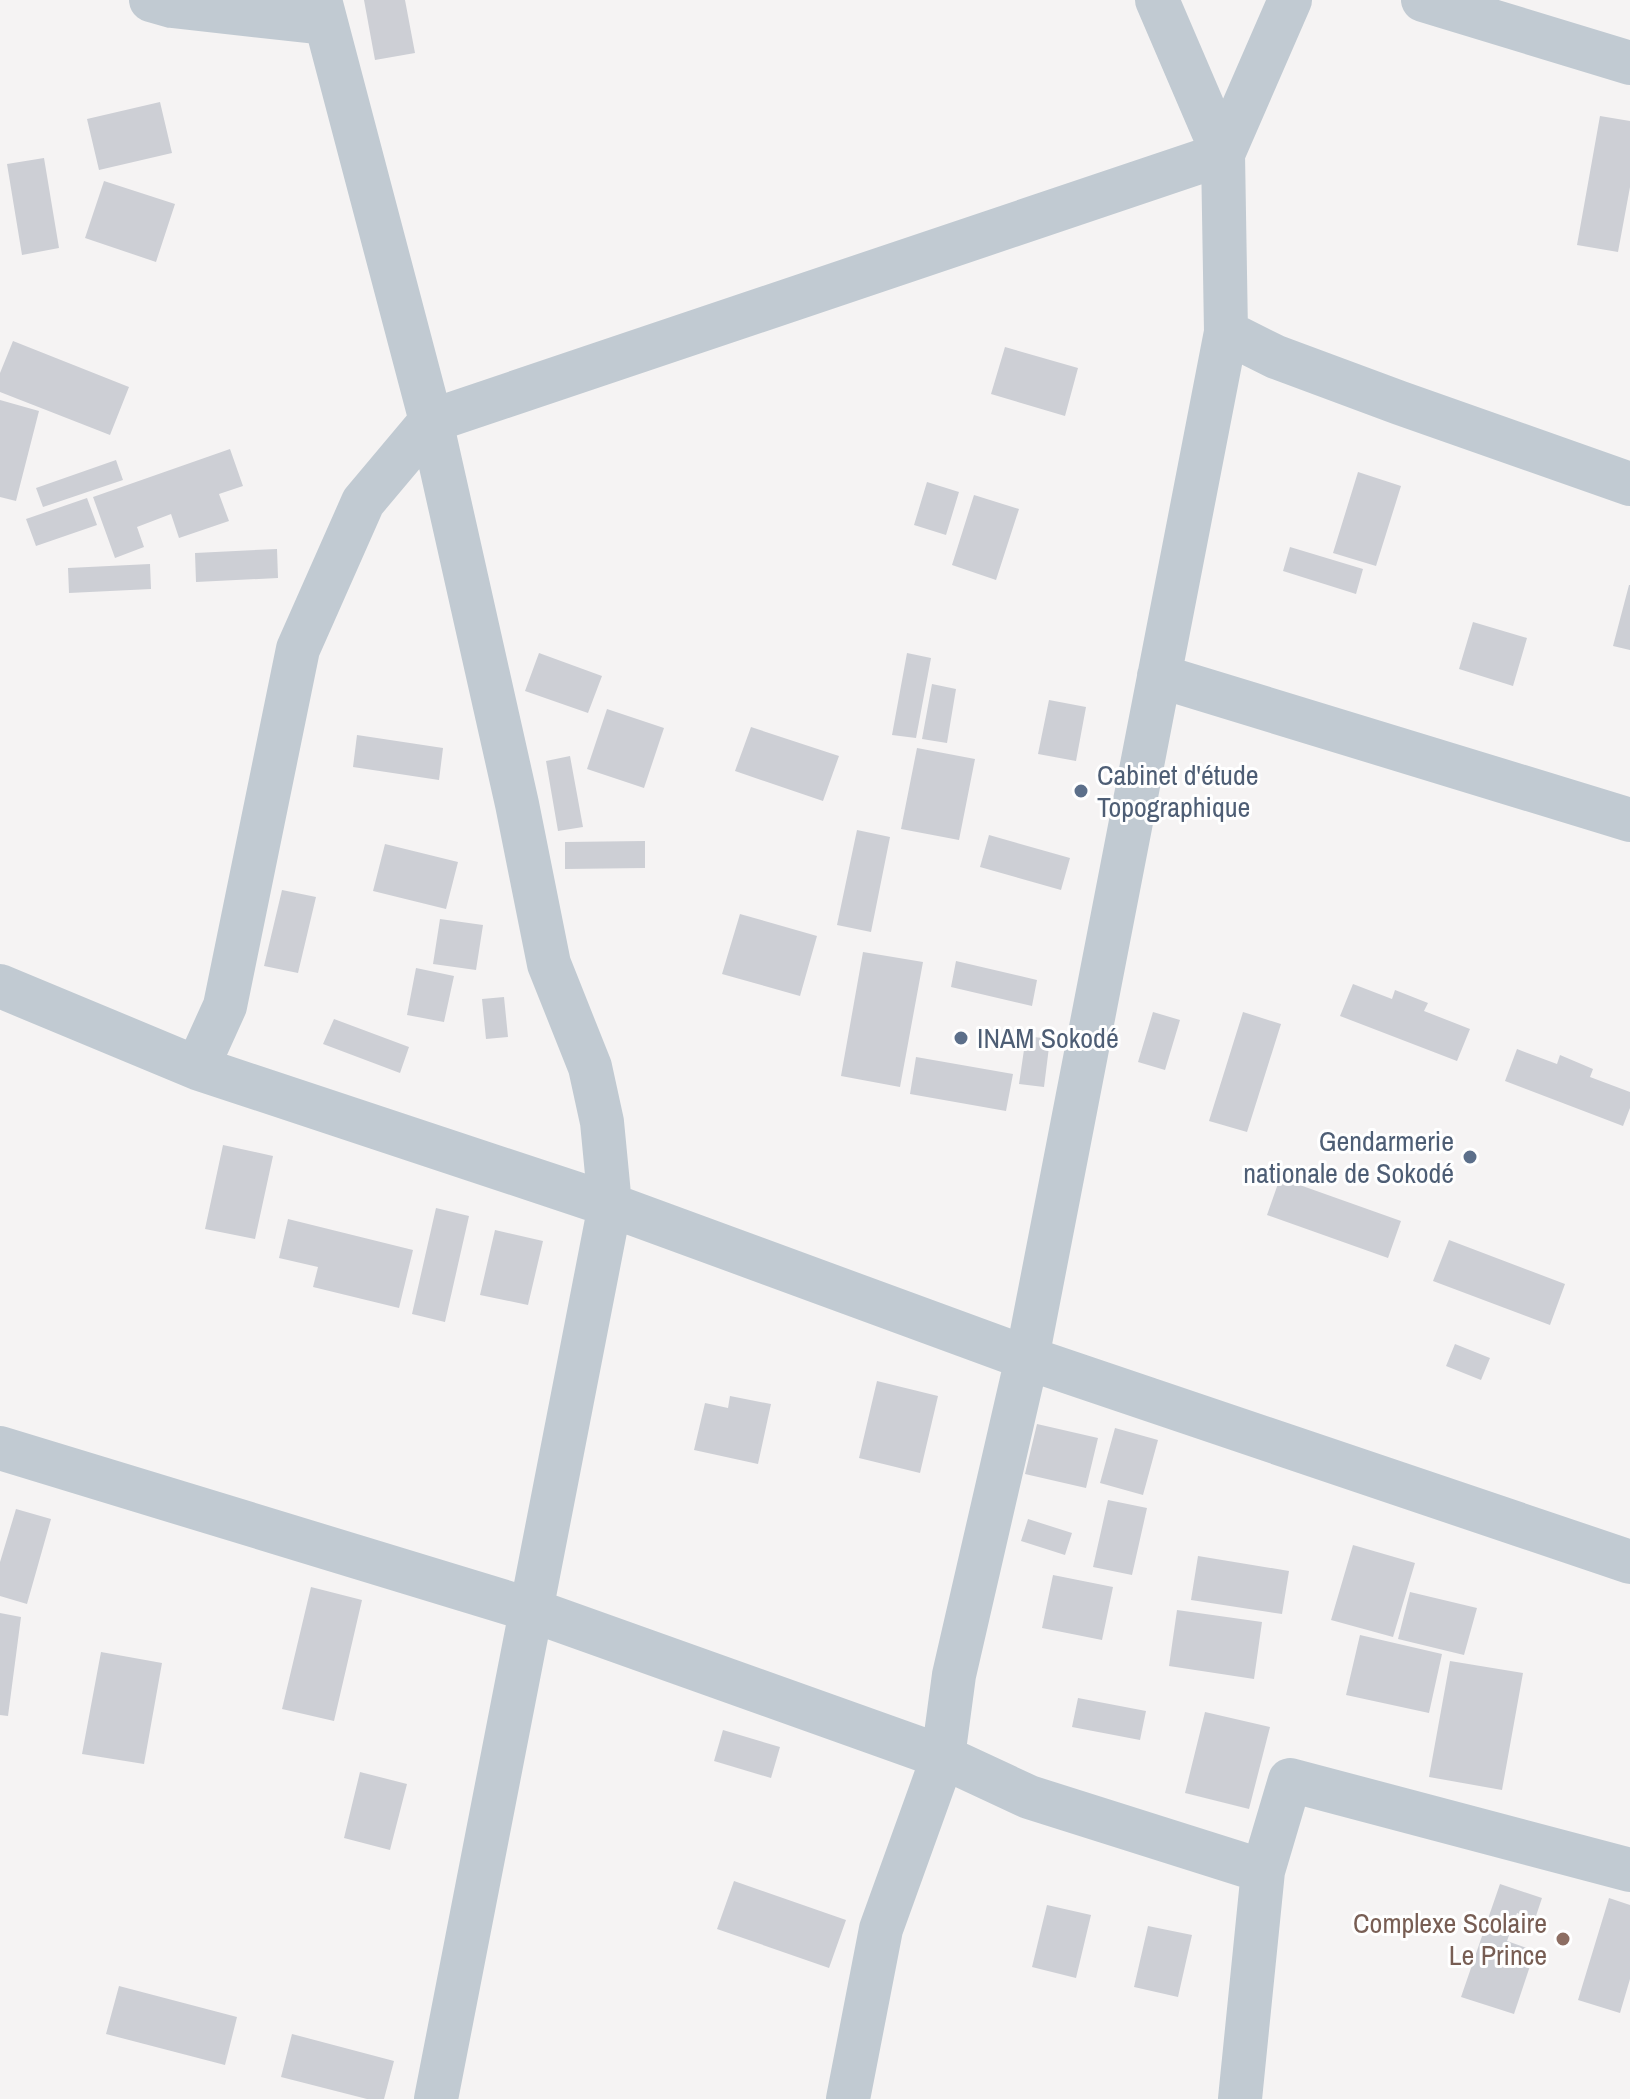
<svg xmlns="http://www.w3.org/2000/svg" width="1630" height="2099" font-family="'Archivo Narrow',sans-serif">
	<style>
		.building { fill: #cdcfd5 }
		.lines { fill: none; stroke-linecap: round; stroke-linejoin: round }
		.minor { stroke: #c1cad2; stroke-width: 44 }
		.service-dot { fill: #5c6f8a; stroke: #fff; stroke-width: 3 }
		.education-dot { fill: #8d6e63; stroke: #fff; stroke-width: 3 }
		.labels { text-anchor: middle; dominant-baseline: central; stroke-width: 6; stroke-linejoin: round; paint-order: stroke }
		.service-label { font-size: 28px; fill: #4e5e75; stroke: #fff; text-anchor: start }
		.education-label { font-size: 28px; fill: #785e54; stroke: #fff; text-anchor: end }
	</style>
	<rect width="100%" height="100%" fill="#f5f3f3"/>
	<!-- building -->
	<path class="building" d="M364 0H405L415 53 375 60Z
		M160 102 172 153 99 170 87 119Z
		M1600 116 1630 121V187L1618 252 1577 245Z
		M44 158 59 248 22 255 7 164Z
		M104 181 175 204 156 262 85 238Z
		M13 341 129 387 110 435 0 392V373Z
		M1005 347 1078 368 1065 416 991 394Z
		M0 400 39 411 16 501 0 497Z
		M230 449 243 486 219 494 229 521 179 538 171 514 137 527 144 547 115 558 93 497Z
		M116 460 123 480 43 507 36 488Z
		M1358 472 1401 486 1376 566 1333 553Z
		M927 482 959 492 946 535 914 525Z
		M974 495 1019 509 996 580 952 565Z
		M87 498 97 525 36 546 26 519Z
		M1290 547 1363 569 1356 594 1283 571Z
		M277 549 278 578 196 582 195 553Z
		M150 564 151 589 69 593 68 568Z
		M1629 585H1630V650L1613 646Z
		M1473 622 1527 638 1513 686 1459 669Z
		M539 653 602 676 588 713 525 691Z
		M907 653 931 658 916 738 892 735Z
		M932 684 956 689 947 743 922 739Z
		M1049 700 1086 707 1076 761 1038 754Z
		M607 709 664 728 644 788 587 769Z
		M751 727 839 756 823 801 735 771Z
		M357 735 443 748 439 780 353 767Z
		M917 748 975 759 959 840 901 829Z
		M570 756 583 827 558 831 546 761Z
		M857 830 890 837 871 932 837 925Z
		M989 835 1070 858 1061 890 980 867Z
		M645 841V868L565 869V842Z
		M385 844 458 862 446 909 373 891Z
		M282 890 316 897 298 973 264 966Z
		M740 914 817 936 800 996 722 974Z
		M440 919 483 925 476 970 433 964Z
		M863 952 923 962 900 1087 841 1076Z
		M956 961 1037 980 1032 1006 951 987Z
		M416 968 454 976 444 1022 407 1015Z
		M1353 984 1392 999 1395 990 1428 1003 1424 1011 1470 1029 1457 1061 1340 1016Z
		M504 997 508 1037 486 1039 482 999Z
		M1153 1012 1180 1020 1165 1070 1138 1062Z
		M1243 1012 1281 1024 1247 1132 1209 1121Z
		M334 1019 409 1047 400 1073 323 1044Z
		M1026 1036 1050 1039 1044 1087 1019 1084Z
		M1517 1049 1557 1064 1560 1055 1593 1069 1590 1077 1630 1092V1108L1623 1126 1505 1081Z
		M916 1057 1013 1074 1006 1111 910 1094Z
		M223 1145 273 1156 255 1239 205 1229Z
		M1280 1178 1401 1221 1388 1258 1267 1215Z
		M436 1208 469 1216 445 1322 412 1314Z
		M288 1219 413 1250 399 1308 313 1287 318 1267 279 1258Z
		M495 1230 543 1241 528 1305 480 1295Z
		M1449 1240 1565 1284 1550 1325 1433 1281Z
		M1455 1344 1490 1358 1481 1380 1446 1366Z
		M877 1381 938 1396 920 1473 859 1458Z
		M730 1396 771 1404 758 1464 694 1450 705 1403 728 1408Z
		M1037 1424 1098 1438 1086 1488 1025 1474Z
		M1115 1428 1158 1440 1143 1495 1100 1483Z
		M1108 1500 1147 1508 1132 1575 1093 1567Z
		M16 1509 51 1519 27 1604 0 1596V1562Z
		M1028 1519 1072 1533 1065 1555 1021 1541Z
		M1353 1545 1415 1563 1393 1637 1331 1620Z
		M1198 1556 1289 1571 1282 1614 1191 1600Z
		M1053 1575 1113 1587 1102 1640 1042 1628Z
		M311 1587 362 1600 334 1721 282 1709Z
		M1410 1592 1477 1608 1464 1655 1398 1639Z
		M1177 1610 1262 1622 1254 1679 1169 1666Z
		M0 1613 21 1617 8 1716 0 1715Z
		M1360 1635 1442 1654 1429 1713 1346 1695Z
		M101 1652 162 1663 144 1764 82 1754Z
		M1450 1661 1523 1673 1502 1790 1429 1777Z
		M1078 1698 1146 1711 1140 1740 1072 1727Z
		M1205 1712 1270 1727 1249 1809 1185 1793Z
		M723 1730 780 1747 771 1778 714 1761Z
		M360 1772 407 1784 390 1850 344 1838Z
		M734 1881 846 1920 829 1968 717 1929Z
		M1500 1884 1542 1898 1535 1919 1517 1913 1507 1941 1535 1951 1514 2014 1461 1997Z
		M1609 1898 1630 1905V1979L1620 2013 1578 2000Z
		M1047 1905 1091 1915 1076 1978 1032 1967Z
		M1148 1926 1192 1935 1178 1997 1134 1987Z
		M119 1986 237 2017 225 2065 106 2034Z
		M292 2034 394 2061 384 2099H367L281 2077Z"/>
	<g class="lines">
		<!-- minor -->
		<path class="minor" d="M151 0 172 6 325 23
			M320 0 431 421 517 804 549 964 590 1067 602 1122 610 1205 436 2099
			M1423 0 1630 63
			M1226 332 1276 357 1400 403 1630 484
			M1159 676 1630 820
			M0 986 197 1068 610 1205 1027 1358 1630 1562
			M197 1068 225 1006 298 649 363 502 431 421 1223 154 1290 0
			M0 1448 531 1610 943 1757 1029 1797 1263 1871
			M848 2099 881 1929 943 1757 954 1675 1027 1358 1226 332 1223 154 1157 0
			M1240 2099 1263 1871 1290 1780 1630 1870"/>
	</g>
	<!-- markers -->
	<g class="service-dot">
		<circle cx="1081" cy="791" r="8"/>
		<circle cx="961" cy="1038" r="8"/>
		<circle cx="1470" cy="1157" r="8"/>
	</g>
	<circle class="education-dot" cx="1563" cy="1939" r="8"/>
	<g class="labels">
		<!-- service labels -->
		<g class="service-label">
			<text x="1097" y="775">Cabinet d'étude<tspan x="1097" dy="32">Topographique</tspan></text>
			<text x="977" y="1038">INAM Sokodé</text>
			<text x="1454" y="1141" text-anchor="end">Gendarmerie<tspan x="1454" dy="32">nationale de Sokodé</tspan></text>
		</g>
		<!-- education labels -->
		<g class="education-label">
			<text x="1547" y="1923">Complexe Scolaire<tspan x="1547" dy="32">Le Prince</tspan></text>
		</g>
	</g>
</svg>
